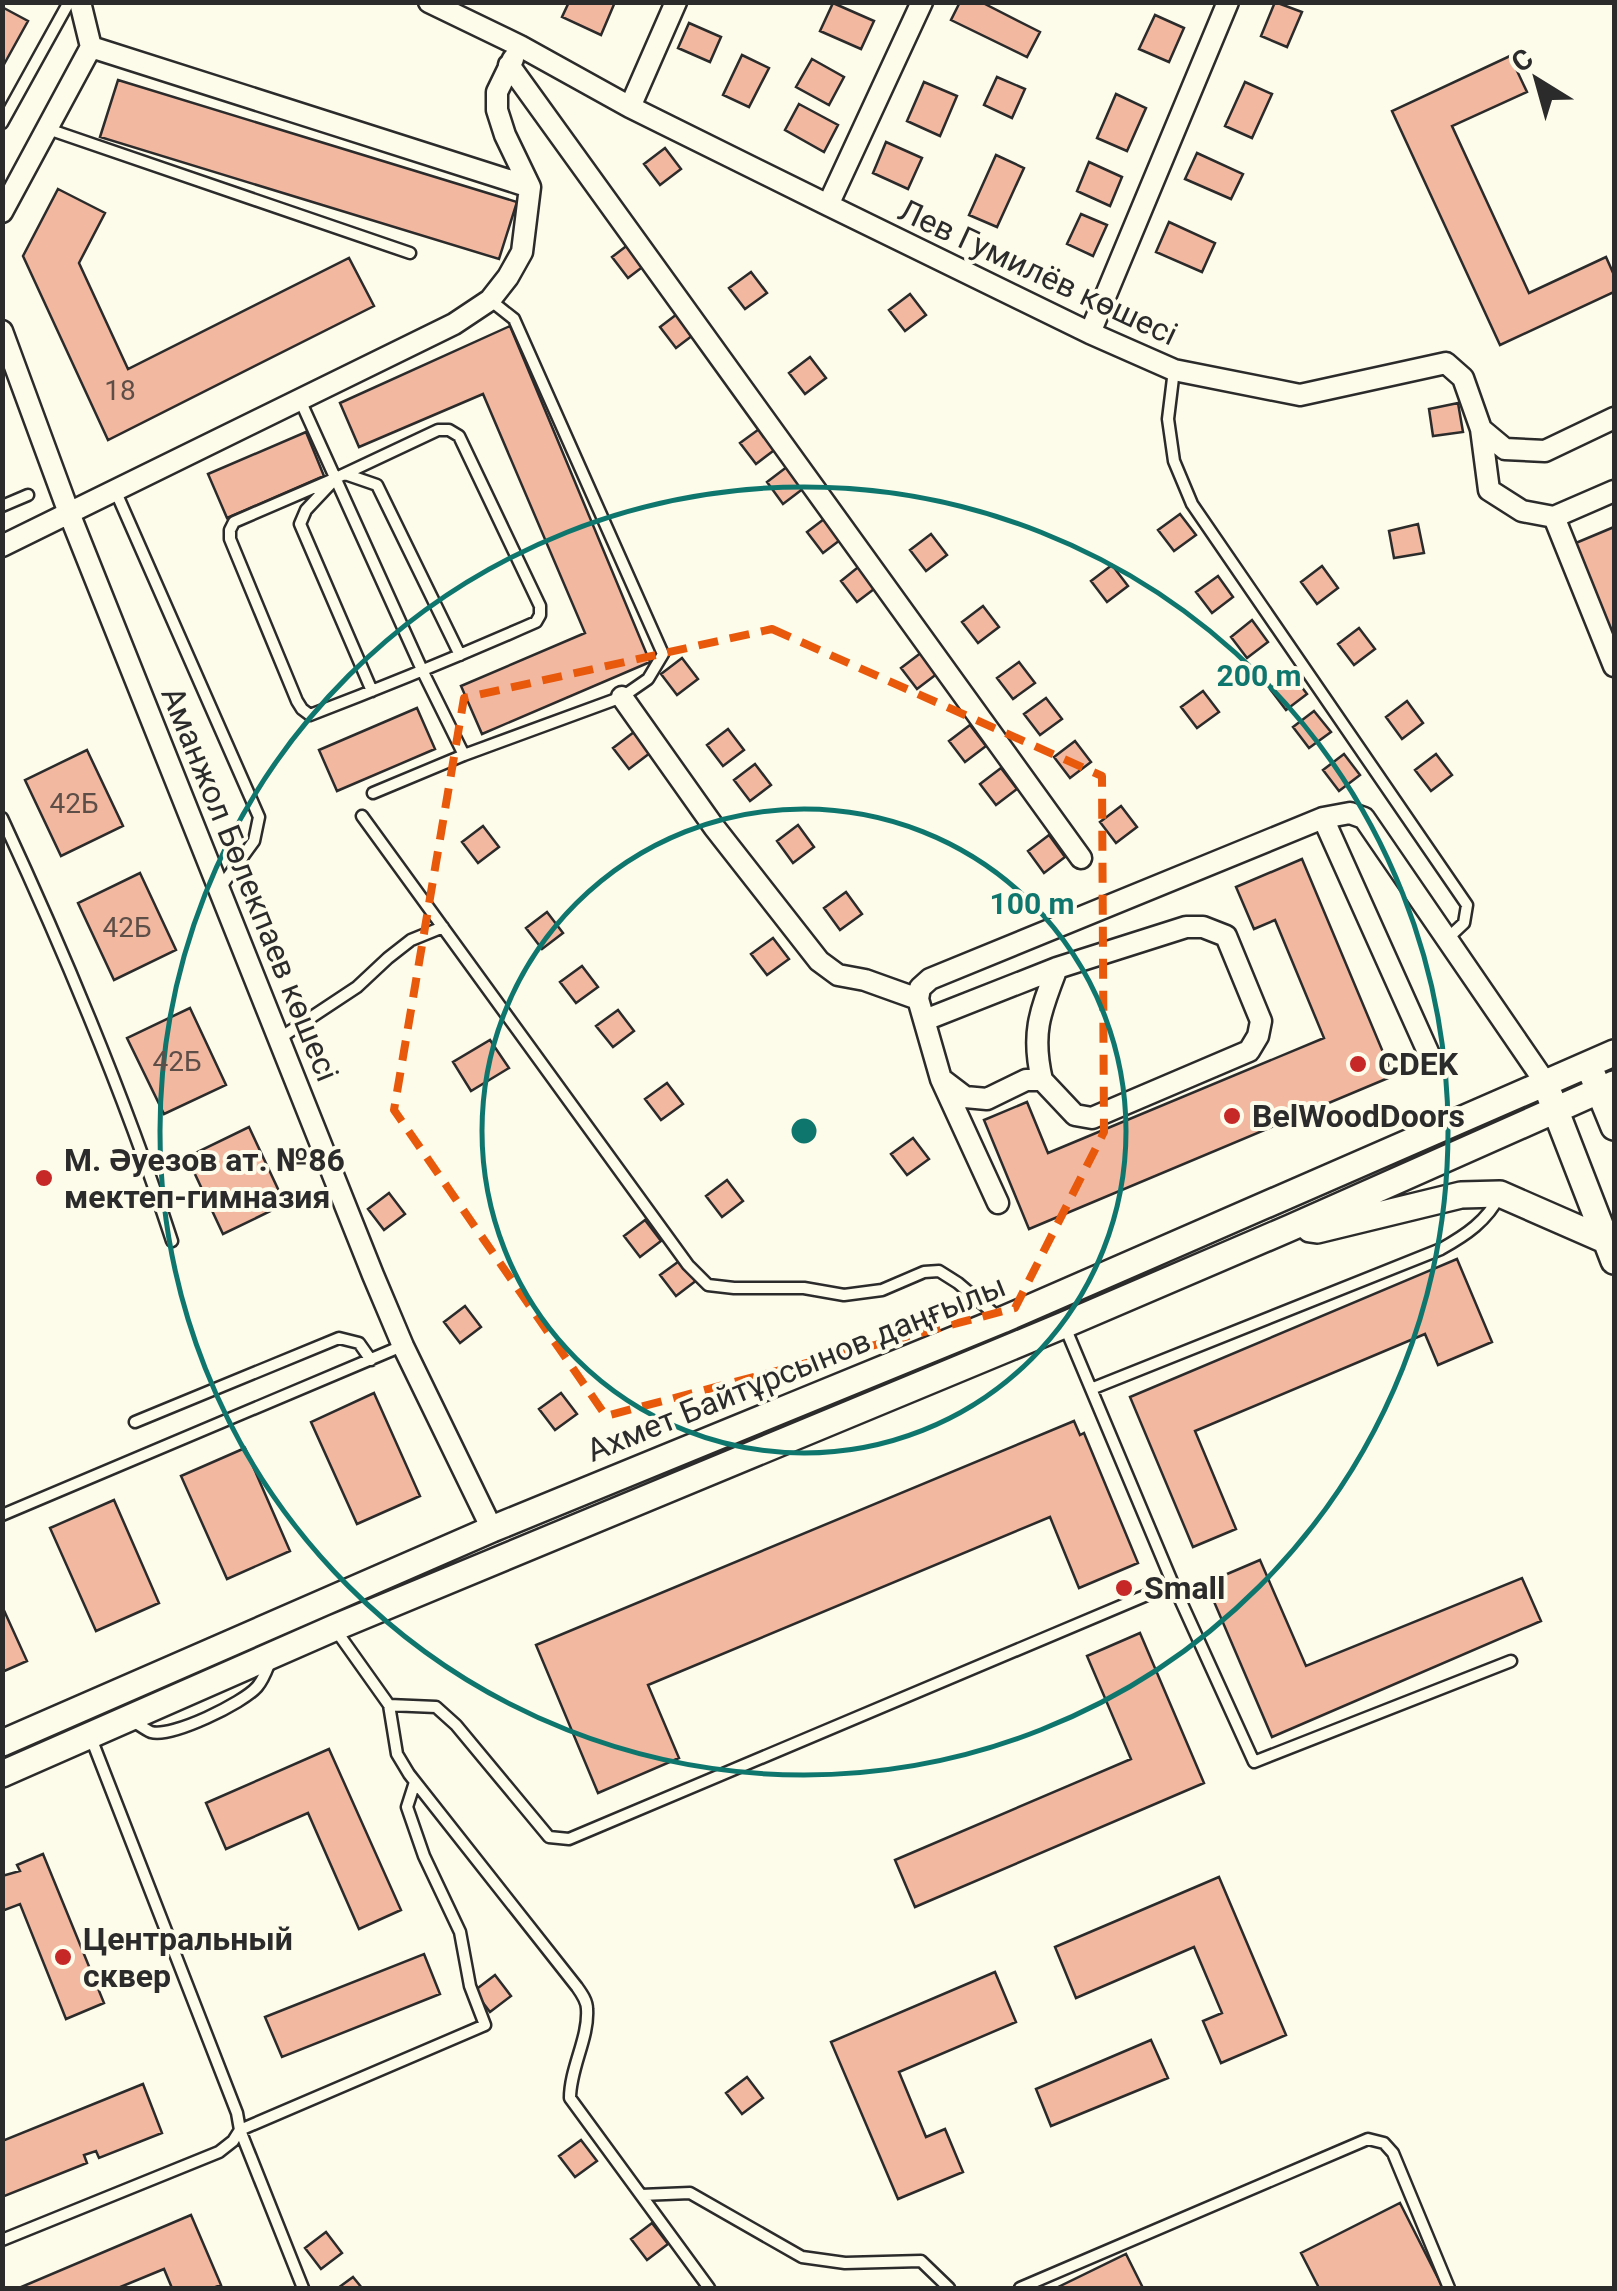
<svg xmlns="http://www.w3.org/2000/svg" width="1617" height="2291" font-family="Roboto,sans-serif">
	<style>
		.building { fill: #f2b8a0; stroke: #2b2b2b; stroke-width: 2.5 }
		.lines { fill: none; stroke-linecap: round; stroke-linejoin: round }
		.service-casing { stroke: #2b2b2b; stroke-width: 15 }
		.minor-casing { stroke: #2b2b2b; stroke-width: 25 }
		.tertiary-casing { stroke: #2b2b2b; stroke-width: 30 }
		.service { stroke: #fdfbea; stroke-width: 10 }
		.minor { stroke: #fdfbea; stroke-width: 20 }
		.tertiary { stroke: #fdfbea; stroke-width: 25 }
		.marked { fill: none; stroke: #e8590c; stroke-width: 8; stroke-dasharray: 20 12; stroke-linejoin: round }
		.ring { fill: none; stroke: #0f766e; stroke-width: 5 }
		.poi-dot { fill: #c62828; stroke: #fdfbea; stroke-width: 4 }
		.labels { text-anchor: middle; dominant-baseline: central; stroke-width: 8; stroke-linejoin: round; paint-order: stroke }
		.number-label { font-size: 28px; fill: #5d4e48 }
		.street-label { font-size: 32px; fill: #2b2b2b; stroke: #fdfbea }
		.poi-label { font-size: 32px; font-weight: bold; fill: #2b2b2b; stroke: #fdfbea; text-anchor: start }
		.centre { fill: #0f766e; stroke: #fdfbea; stroke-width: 5 }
		.ring-label { font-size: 30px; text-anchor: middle; font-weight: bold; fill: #0f766e; stroke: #fdfbea; stroke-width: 8; stroke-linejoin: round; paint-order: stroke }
	</style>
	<rect width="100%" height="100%" fill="#fdfbea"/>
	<!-- building -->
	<path class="building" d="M569 2H615L601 35 562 17Z
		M960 2H981L1040 32 1027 57 951 20Z
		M1275 2 1302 12 1287 47 1261 36Z
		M833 3 874 21 861 49 820 31Z
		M2 7 28 21 2 68Z
		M1155 15 1184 28 1169 62 1139 49Z
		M689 23 721 37 710 62 678 48Z
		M742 55 769 68 749 107 723 95Z
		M1510 56 1527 92 1452 126 1529 293 1606 257 1614 275V292L1500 345 1392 111Z
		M812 59 844 77 829 105 796 87Z
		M997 77 1025 89 1012 118 984 105Z
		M118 80 517 202 499 259 100 137Z
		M924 82 957 96 940 136 907 121Z
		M1245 82 1272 94 1252 138 1225 126Z
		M1116 94 1146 108 1127 151 1097 138Z
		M799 104 838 125 824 152 785 130Z
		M886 142 922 158 908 189 873 173Z
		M665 148 681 169 660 185 644 164Z
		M1197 153 1243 174 1231 199 1185 179Z
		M996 155 1024 168 997 227 969 215Z
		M1089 162 1122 177 1110 206 1077 191Z
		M58 189 105 213 79 263 128 369 349 258 374 306 108 440 23 256Z
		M1081 214 1107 225 1093 256 1067 244Z
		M1169 222 1215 243 1202 272 1156 252Z
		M633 241 649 262 628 278 612 257Z
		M751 272 767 293 745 309 729 288Z
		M910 294 926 315 905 331 889 310Z
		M681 311 697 332 676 348 660 327Z
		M510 326 650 662 482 734 461 686 585 633 483 394 359 447 340 403Z
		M810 357 826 378 805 394 789 373Z
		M1458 403 1463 432 1433 436 1429 409Z
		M762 427 777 448 756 464 740 443Z
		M306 432 324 476 227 518 208 474Z
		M788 466 804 488 783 504 767 482Z
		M1180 514 1196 535 1174 551 1158 530Z
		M828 516 844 537 823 553 807 532Z
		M1418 524 1424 553 1394 558 1389 531Z
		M1614 527V647L1571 545Z
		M931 534 947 555 926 571 910 550Z
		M862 564 878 586 857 602 841 581Z
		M1112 565 1128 586 1107 602 1091 581Z
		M1322 566 1338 588 1317 604 1301 582Z
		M1218 576 1233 597 1212 613 1196 592Z
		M983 606 999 627 978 643 962 622Z
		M1252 620 1268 642 1247 658 1231 637Z
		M1359 628 1375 649 1354 665 1338 644Z
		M922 652 938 673 917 689 901 668Z
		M682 658 698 679 677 695 661 674Z
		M1019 662 1035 683 1013 699 997 678Z
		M1291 673 1307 694 1286 710 1270 689Z
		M1203 691 1219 712 1197 728 1181 707Z
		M1046 698 1062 719 1040 735 1024 714Z
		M1407 701 1423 723 1402 739 1386 717Z
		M417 708 435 749 337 791 319 750Z
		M1314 711 1331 732 1309 748 1293 727Z
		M970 725 986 746 965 762 949 741Z
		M728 729 744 750 723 766 707 745Z
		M634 732 650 753 629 769 613 748Z
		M1075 741 1091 762 1070 778 1054 757Z
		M87 750 123 826 61 856 25 780Z
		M1344 754 1360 775 1339 791 1323 770Z
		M1436 754 1452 775 1431 791 1415 770Z
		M755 764 771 785 750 801 734 780Z
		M1001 768 1017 789 996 805 980 784Z
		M1121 806 1137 827 1116 843 1100 822Z
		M798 825 814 847 793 863 777 841Z
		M483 826 499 847 478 863 462 842Z
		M1049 835 1065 857 1044 873 1028 851Z
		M1302 859 1393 1076 1029 1229 984 1120 1027 1102 1048 1153 1324 1038 1275 920 1254 929 1236 887Z
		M140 873 176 950 114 980 78 903Z
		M846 892 862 914 840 930 824 908Z
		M547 912 563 933 542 949 526 928Z
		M773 938 789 959 767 975 751 954Z
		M582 966 598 987 576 1003 560 982Z
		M190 1008 226 1085 164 1114 127 1038Z
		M618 1010 634 1031 613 1047 596 1026Z
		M490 1040 509 1068 471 1091 453 1062Z
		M667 1083 683 1104 661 1120 645 1099Z
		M249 1127 285 1204 223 1234 187 1157Z
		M913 1138 929 1159 907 1175 891 1154Z
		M727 1180 743 1201 722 1217 706 1196Z
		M389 1193 405 1214 384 1230 368 1209Z
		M645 1220 661 1241 640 1257 624 1236Z
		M682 1259 697 1280 676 1296 660 1275Z
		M1457 1259 1492 1342 1438 1365 1425 1334 1195 1431 1236 1529 1193 1547 1130 1397Z
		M465 1306 481 1327 460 1343 444 1322Z
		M374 1393 420 1496 357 1524 311 1422Z
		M561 1393 577 1414 555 1430 539 1409Z
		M1074 1421 1080 1435 1084 1433 1138 1563 1079 1588 1050 1517 648 1685 679 1758 598 1793 536 1645Z
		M245 1448 290 1551 227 1579 181 1476Z
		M114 1500 159 1603 96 1631 50 1528Z
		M1260 1560 1306 1666 1522 1578 1541 1621 1272 1737 1206 1583Z
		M2 1606 27 1661 2 1672Z
		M1140 1633 1204 1783 915 1907 895 1860 1131 1759 1087 1656Z
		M329 1749 401 1910 359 1929 308 1813 226 1849 206 1803Z
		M43 1854 104 2003 66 2019 20 1904 2 1911V1876L20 1871 17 1865Z
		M1219 1877 1286 2035 1221 2063 1203 2021 1222 2013 1194 1947 1076 1998 1055 1947Z
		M424 1954 440 1994 282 2057 265 2017Z
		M995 1972 1016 2022 899 2072 926 2137 945 2129 963 2172 898 2199 831 2042Z
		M495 1975 511 1996 490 2012 474 1991Z
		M1151 2040 1168 2078 1051 2126 1036 2089Z
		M747 2077 763 2098 742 2114 726 2093Z
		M143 2084 162 2133 99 2158 96 2151 84 2155 87 2163 2 2197V2141Z
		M581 2140 597 2161 575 2177 559 2156Z
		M1400 2203 1443 2288H1319L1301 2253Z
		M191 2215 221 2285 213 2288H172L164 2269 118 2288H19Z
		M652 2223 668 2244 647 2260 631 2239Z
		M326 2232 342 2253 321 2269 305 2248Z
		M1126 2254 1143 2288H1056Z
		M353 2277 362 2288H338Z"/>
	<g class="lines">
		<defs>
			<path id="service" d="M2 123 69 2
				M48 129 410 253
				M1174 370 1168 419 1174 461 1192 504 1467 905 1464 923 1448 938
				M300 400 423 672 464 755
				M345 474 377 485 460 655
				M336 478 234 522 230 530V539L297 701 302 709 310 715C386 686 461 655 536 622L540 615V606L459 436 449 430H438L336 478 306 510 300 524 372 691
				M115 490 259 817 254 841 220 888
				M2 506 28 495
				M373 793 464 755 622 697 648 679 663 654 514 319 490 300
				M362 816 688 1265 708 1285 734 1288H804L844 1295 882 1290 924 1272 939 1271 958 1283 998 1317
				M2 818C66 956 125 1097 172 1241
				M280 1038 357 987 388 958 411 940 443 927
				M1091 1389 1441 1249C1466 1235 1487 1221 1500 1195
				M135 1422 339 1338 359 1343 371 1360
				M2 1515 402 1346
				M1173 1584 1254 1762 1511 1661
				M335 1629 389 1705 397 1754 409 1774 577 1987C582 1994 587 2001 587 2009 589 2038 570 2068 570 2098L709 2288
				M389 1705 436 1707 456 1725 549 1837 569 1839 1173 1584 1065 1327
				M131 1720C137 1723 144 1729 151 1732 172 1738 243 1703 257 1687 264 1679 267 1669 271 1659
				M641 2195 690 2193 802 2257 845 2263 921 2261 949 2288
				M2 2240 219 2152 233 2141 240 2130 237 2113 91 1738
				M303 2288 240 2130 485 2025 470 1986 460 1932 424 1856 407 1807 415 1782
				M1020 2288 1368 2139 1384 2143 1393 2153 1449 2288"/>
			<path id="minor" d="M429 2 520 46 630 107 828 205 1090 333 1174 370 1300 395 1446 363 1463 378 1481 429 1505 449 1545 451 1614 418
				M91 47 530 187
				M509 65 1081 858
				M630 107 676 2
				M828 205 922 2
				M2 212 91 47 80 2
				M2 331 69 513 454 324 490 300 508 277 522 252 530 187 505 135 497 110V92L513 59
				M1090 333 1228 2
				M1481 429 1489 490 1522 511 1554 517 1614 491
				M1554 517 1614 666
				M2 546 69 513 373 1275 403 1346 492 1529
				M622 697 714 827 819 961 838 975 865 980 918 999
				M1323 818 1433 1063
				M925 1020 1057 968 1186 927H1203L1226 936 1261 1021 1258 1036 1249 1051 1092 1118 1075 1115 1042 1080H1026L987 1099 965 1097 944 1081
				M1042 1080C1031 1033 1040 1012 1057 968
				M998 1203 941 1079 918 999 920 988 930 979 1323 818 1350 813 1364 818 1545 1082"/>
			<path id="tertiary" d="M1593 1076 1614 1127
				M1550 1096 1614 1261
				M1310 1229 1317 1230 1461 1195 1500 1194 1605 1240
				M2 1743 492 1529 1002 1320 1614 1053
				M2 1774 334 1628 1064 1325 1290 1228 1614 1084"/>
		</defs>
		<!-- service casing -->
		<use href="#service" class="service-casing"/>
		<!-- minor casing -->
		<use href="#minor" class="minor-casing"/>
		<!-- tertiary casing -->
		<use href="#tertiary" class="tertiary-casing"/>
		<!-- service -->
		<use href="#service" class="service"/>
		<!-- minor -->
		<use href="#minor" class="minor"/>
		<!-- tertiary -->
		<use href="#tertiary" class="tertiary"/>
	</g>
	<!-- marked area -->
	<path class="marked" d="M772 629 1102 776 1104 1132 1015 1308 606 1416 394 1110 464 698Z"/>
	<!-- distance rings -->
	<g class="ring">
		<circle cx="804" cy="1131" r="322"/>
		<circle cx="804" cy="1131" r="644"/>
	</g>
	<!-- markers -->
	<g class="poi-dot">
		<circle cx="1358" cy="1064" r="10"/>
		<circle cx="1232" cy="1116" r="10"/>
		<circle cx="44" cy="1178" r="10"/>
		<circle cx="1124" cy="1588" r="10"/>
		<circle cx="63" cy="1957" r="10"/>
	</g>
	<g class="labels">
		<!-- number labels -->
		<g class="number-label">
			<text x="120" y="390">18</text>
			<text x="74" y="803">42Б</text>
			<text x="127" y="927">42Б</text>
			<text x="177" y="1061">42Б</text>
		</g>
		<!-- street labels -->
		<g class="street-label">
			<text transform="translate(1038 272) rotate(25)">Лев Гумилёв көшесі</text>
			<text transform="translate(250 884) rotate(68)">Аманжол Бөлекпаев көшесі</text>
			<text transform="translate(796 1368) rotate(-22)">Ахмет Байтұрсынов даңғылы</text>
		</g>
		<!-- poi labels -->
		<g class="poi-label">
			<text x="1378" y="1064">CDEK</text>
			<text x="1252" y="1116">BelWoodDoors</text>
			<text x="64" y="1160">М. Әуезов ат. №86<tspan x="64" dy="37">мектеп-гимназия</tspan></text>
			<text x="1144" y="1588">Small</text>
			<text x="83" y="1939">Центральный<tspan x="83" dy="37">сквер</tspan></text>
		</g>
	</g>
	<circle cx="804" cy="1131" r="15" class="centre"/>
	<g class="ring-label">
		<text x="1259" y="686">200 m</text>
		<text x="1032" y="914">100 m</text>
	</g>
	<!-- border -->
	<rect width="1617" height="2291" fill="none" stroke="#2b2b2b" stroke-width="10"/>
	<!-- north arrow -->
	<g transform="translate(1537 80) rotate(323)" stroke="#fdfbea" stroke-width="8" paint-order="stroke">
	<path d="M0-8L18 38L0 25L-18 38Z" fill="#2b2b2b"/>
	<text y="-15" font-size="28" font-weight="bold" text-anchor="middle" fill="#2b2b2b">С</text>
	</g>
</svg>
